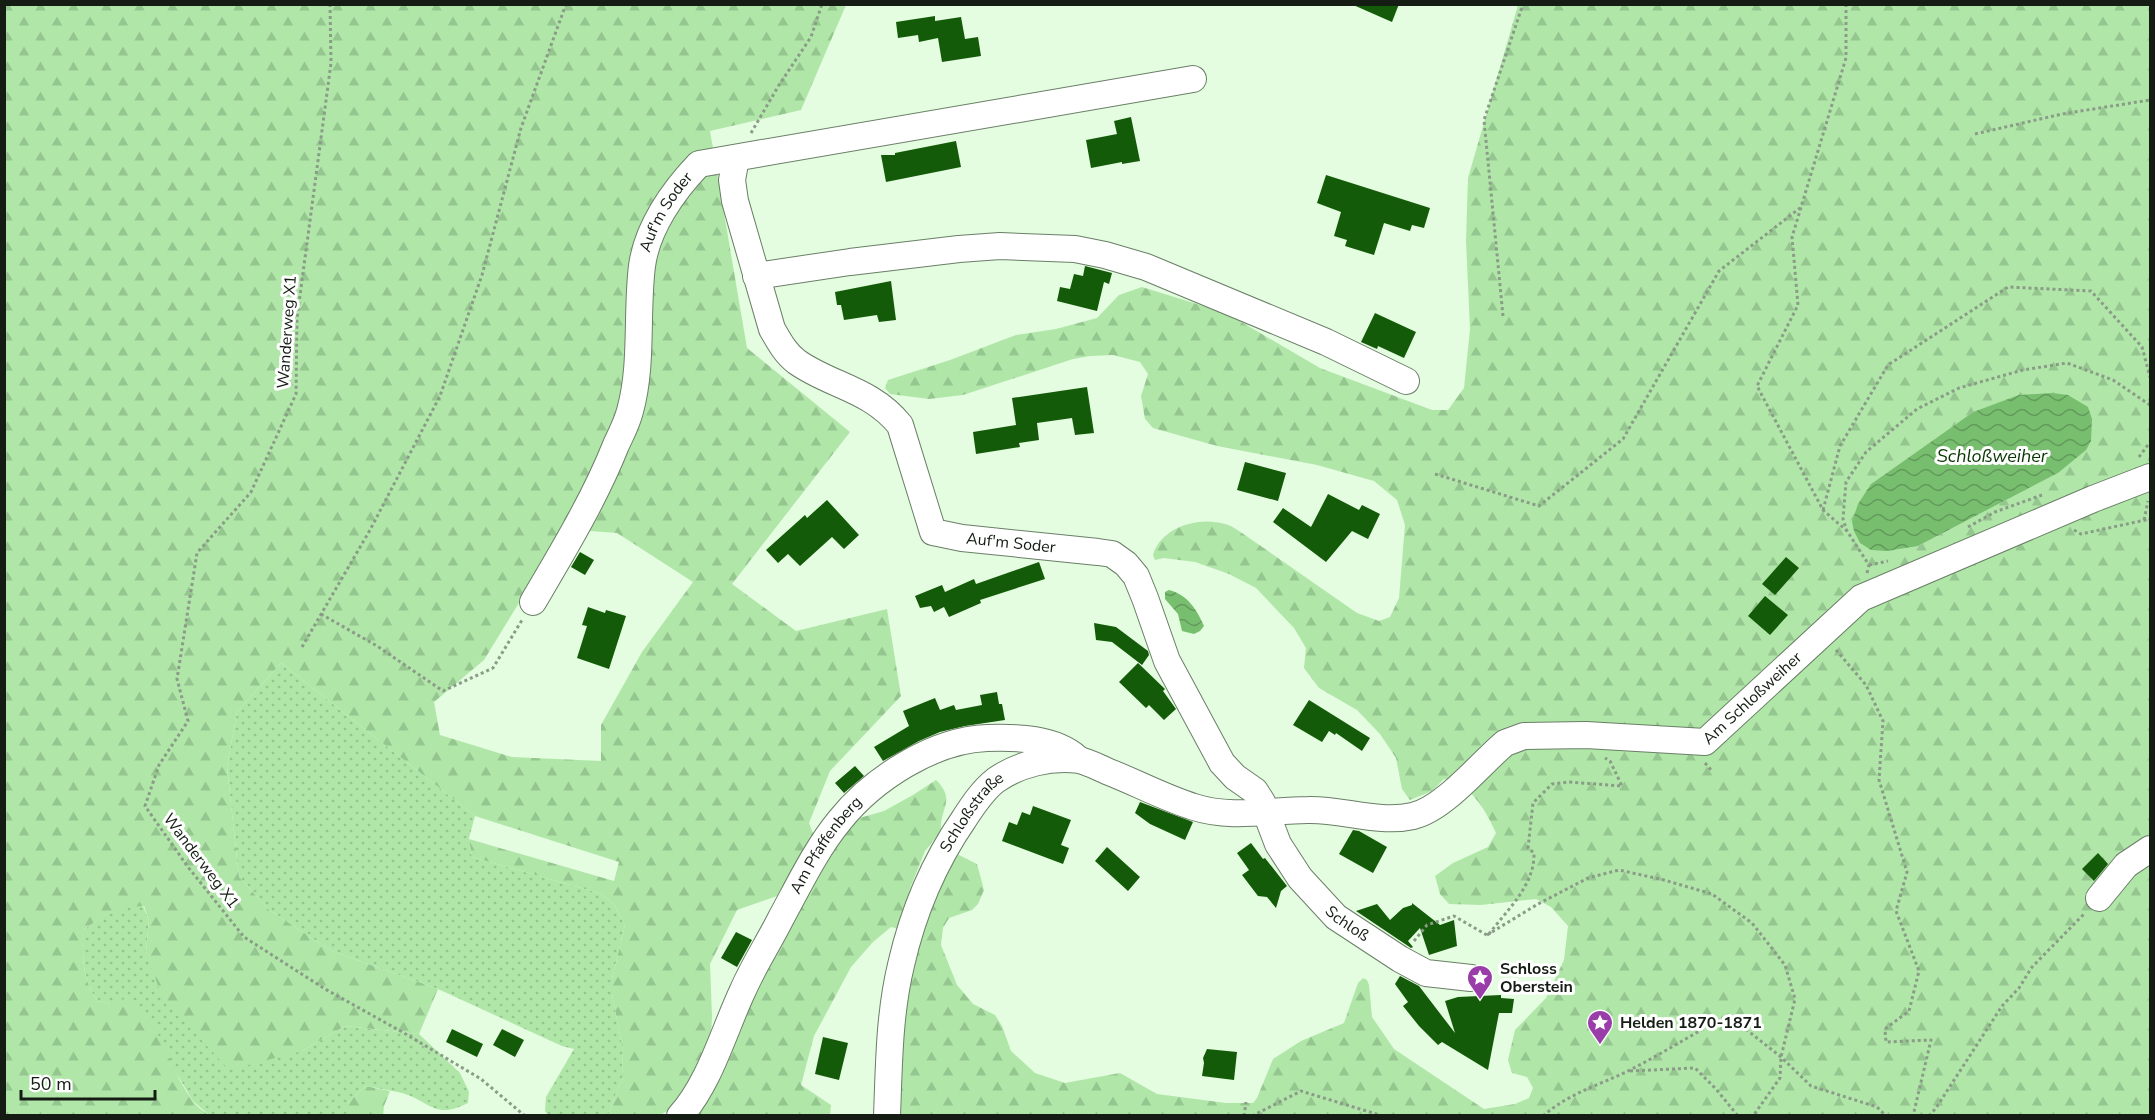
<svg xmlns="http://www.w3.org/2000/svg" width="2155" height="1120" font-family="'Nunito Sans',sans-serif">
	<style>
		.grass { fill: url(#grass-dots) }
		.forest { fill: url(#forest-firs); fill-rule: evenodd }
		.water { fill: url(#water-waves) }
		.building { fill: #145b09 }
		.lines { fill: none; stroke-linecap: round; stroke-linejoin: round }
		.minor-casing { stroke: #6a7f67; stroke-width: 28 }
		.path { stroke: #8a9b87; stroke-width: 3; stroke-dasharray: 3 3; stroke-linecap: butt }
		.minor { stroke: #fff; stroke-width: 26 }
		.labels { text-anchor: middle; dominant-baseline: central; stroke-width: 6; stroke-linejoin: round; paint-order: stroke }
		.street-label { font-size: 16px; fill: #141c13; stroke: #fff }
		.poi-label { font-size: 16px; font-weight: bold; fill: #141c13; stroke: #fff; text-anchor: start }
		.water-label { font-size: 18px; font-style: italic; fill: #083903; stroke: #fff }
	</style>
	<defs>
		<pattern id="grass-dots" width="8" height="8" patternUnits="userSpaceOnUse" patternTransform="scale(1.5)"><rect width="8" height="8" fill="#b0e7a8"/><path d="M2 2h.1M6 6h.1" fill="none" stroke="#96c690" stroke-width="1.8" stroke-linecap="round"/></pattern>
		<pattern id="forest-firs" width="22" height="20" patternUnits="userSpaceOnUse" patternTransform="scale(1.5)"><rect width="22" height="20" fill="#b0e7a8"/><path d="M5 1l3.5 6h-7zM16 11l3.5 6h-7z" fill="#96c690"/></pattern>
		<pattern id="water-waves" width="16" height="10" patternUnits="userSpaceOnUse" patternTransform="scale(1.5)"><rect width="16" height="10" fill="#78be6f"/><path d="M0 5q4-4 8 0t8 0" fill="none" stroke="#619a5a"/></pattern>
	</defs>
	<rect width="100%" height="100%" fill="#e4fce0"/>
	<!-- grass -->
	<path class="grass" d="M281 663 475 816 469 838 472 857 599 893 613 903 625 925 612 979V994L623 1051 622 1078 608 1115H548L545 1111 546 1097 574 1049 562 1046 438 989 332 951 269 910 239 877 227 767 237 712Z
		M125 906H143L149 921 146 952 302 1051 345 1026 419 1034 460 1073 469 1092 468 1103C434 1120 432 1102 402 1093 390 1090 377 1088 365 1086L347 1104V1115H209L193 1101 178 1076 111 1004 98 1001C81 980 83 955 83 930L102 917Z"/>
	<!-- forest -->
	<path class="forest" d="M5 5H846L801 110 710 131 747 348 850 432 732 584 796 631 887 609 901 696 830 771 809 823 814 836 777 896 737 910 710 964 712 1016 711 1035 702 1064 673 1108 660 1115H608L622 1078 623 1051 612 994V979L625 925 613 903 599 893 472 857 469 839 614 881 619 862 475 816 281 663 237 712 227 767 239 877 269 910 332 951 438 989 419 1034 345 1026 302 1051 229 1070 162 997 146 952 149 921 144 906C117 907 105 915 83 930 83 955 81 980 98 1001L111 1004 130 997C161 1025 168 1066 192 1100 196 1106 203 1111 209 1115L5 1116ZM564 529 617 533 693 582 642 652 601 725V761L512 757 440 735 434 702 484 660Z
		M1518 5H2150V1115H898L903 1012 912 949 955 853 977 864 984 890 978 904 972 910 949 918 943 928 941 945 957 985 973 1004 995 1015 1002 1026 1011 1051 1035 1073 1065 1083 1120 1073 1157 1094 1226 1103H1253L1257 1098 1273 1059 1301 1041 1344 1023 1358 983 1363 978 1367 980 1369 985 1372 1017 1394 1049 1484 1109 1515 1104 1529 1098 1533 1088 1527 1077 1512 1073 1508 1060 1515 1030 1546 998 1564 960 1568 926 1551 907 1536 899 1481 905 1449 904 1440 894 1435 876 1453 863 1488 847 1496 833C1486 811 1470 782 1444 779L1432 791 1410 800 1402 789 1396 758 1380 734 1357 710 1319 688 1304 668 1306 648 1294 628 1256 588 1229 574 1195 562 1164 558 1155 560 1153 555C1161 527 1199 516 1225 524 1231 525 1237 530 1242 533L1357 613 1379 621 1390 617 1399 598 1405 525 1397 500 1374 481 1317 465 1217 446 1153 428 1145 419 1141 396 1148 374 1140 362 1113 355 1090 356 1073 359 963 395 929 399 890 394 885 388 888 380 950 360 1016 335 1056 329 1097 318 1119 295 1142 287 1226 313 1320 368 1432 410H1448L1464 388 1470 329 1466 241 1468 178ZM2019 396 2058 473 1918 546 1871 484 1973 412Z
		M936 780C957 801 939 808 941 831L925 851 911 886 899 929 891 927 873 942 851 967 814 1036 801 1085 831 1105 830 1115 697 1116V1112L734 1024 835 843 856 819 884 811 913 795Z
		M365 1086 390 1091 384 1106 383 1115H347V1104Z"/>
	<!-- water -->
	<path class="water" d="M2052 393 2068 395 2088 407 2092 419 2091 441 2086 450 2058 473 1918 546 1886 551 1871 550 1860 543 1854 531 1852 522 1858 504 1871 484 1973 412 2019 395Z
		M1169 590C1188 595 1197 610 1204 626L1200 631 1194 634 1182 631 1178 614 1165 599V592Z"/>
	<!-- building -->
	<path class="building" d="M1351 4H1399L1392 22Z
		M935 16V21L961 17 965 39 978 37 981 56 942 62 938 38 919 42 918 35 898 38 896 22Z
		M1131 117 1140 161 1122 164V162L1091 168 1086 140 1117 134 1114 121Z
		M956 141 961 167 886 182 881 155H895V153Z
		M1326 175 1430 208 1424 228 1412 225 1410 231 1384 223 1374 255 1345 246 1347 240 1334 236 1341 212 1317 203Z
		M1085 266 1112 273 1109 284 1104 282 1097 311 1057 301 1060 287 1070 289 1074 274 1083 276Z
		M891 281 896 320 879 322 877 315 844 320 841 305H837L835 292Z
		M1375 313 1416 332 1404 358 1378 346 1377 349 1361 342Z
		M1087 387 1094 433 1075 435 1072 418 1037 423 1039 440 1019 443 1020 447 976 454 973 432 1016 425 1012 398Z
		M1245 462 1286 473 1278 501 1237 490Z
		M1328 494 1359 510 1362 505 1380 514 1368 539 1352 531 1326 562 1273 522 1283 508 1311 527Z
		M827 500 859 535 844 549 832 537 800 566 788 554 778 563 766 550 805 515 807 518Z
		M580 552 594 560 585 575 571 567Z
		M1786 557 1799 568 1775 595 1762 584Z
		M1039 562 1045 579 980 600 981 603 949 617 944 607 934 612 931 606 920 608 915 596 942 585 945 592 974 579 976 584Z
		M1765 596 1788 615 1770 635 1748 616Z
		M588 607 605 613 606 610 626 616 609 669 577 658 587 626 582 625Z
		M1094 623 1116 627 1148 651 1149 655 1142 665 1112 642 1096 640Z
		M1138 663 1165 689 1163 691 1176 709 1164 720 1149 705 1146 708 1119 682Z
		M997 692 999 704H1002L1005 720 965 726 940 732 919 741 883 761 874 747 909 726 903 711 935 698 940 710 954 705 956 710 982 705 980 695Z
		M1309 700 1370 738 1362 751 1336 733 1335 735 1329 731 1322 742 1293 725Z
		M855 766 864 776 844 793 835 783Z
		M1140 802 1193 822 1185 840 1150 824 1135 813Z
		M1033 806 1071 820 1061 845 1069 848 1063 864 1002 841 1009 822 1017 825 1022 812 1030 815Z
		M1353 830 1359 831 1387 847 1373 873 1339 854Z
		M1251 843 1263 859 1265 858 1287 886 1281 891 1276 908 1267 897 1258 896 1242 875 1249 870 1237 853Z
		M1107 847 1140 877 1128 891 1095 861Z
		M2098 853 2108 864 2094 881 2082 869Z
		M1412 903 1440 925 1454 920 1457 946 1429 955 1420 928 1408 941 1413 947 1411 948 1356 911 1377 904 1390 920 1403 908 1412 905Z
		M736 932 752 940 737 967 721 958Z
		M1400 976 1419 986 1455 1033 1445 1001 1458 997 1501 995V998L1514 999 1512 1013H1499L1488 1070 1442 1042 1438 1045 1419 1026 1403 1006 1408 1002 1395 984Z
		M452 1029 483 1044 477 1057 446 1042Z
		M502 1029 524 1040 515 1057 493 1045Z
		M823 1037 848 1043 839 1080 815 1074Z
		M1207 1049 1237 1052 1234 1080 1202 1076 1204 1063 1203 1058Z"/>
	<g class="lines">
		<defs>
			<g id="minor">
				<path id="s1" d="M736 158 732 180 735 201 772 329C779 341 785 353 797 362 831 386 871 389 900 425L933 532 962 538 1098 552 1112 554 1126 564 1136 576 1145 598 1167 661 1222 763 1235 777 1255 791 1262 802 1278 844 1300 878 1336 917 1400 959 1426 973 1471 978"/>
				<path d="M756 276 850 262 959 249 1000 246 1075 249 1105 255 1146 267 1326 342 1406 381"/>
				<path id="s2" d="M533 602C563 551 594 500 616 445 621 434 627 423 630 411 643 364 636 314 642 266 647 228 673 191 699 164L1193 79"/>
				<path d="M2099 898 2126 865 2150 849"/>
				<path id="s3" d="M680 1116C710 1083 724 1030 743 990 754 965 769 942 781 918 799 885 816 849 840 820 873 779 933 740 987 738 1017 737 1054 738 1077 758"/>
				<path id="s4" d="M887 1116C889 1065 889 1015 901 965 913 912 933 864 964 819 973 805 983 790 996 780 1019 764 1051 756 1079 760 1089 762 1099 768 1109 772 1137 783 1165 798 1194 807 1231 819 1270 810 1308 810 1343 809 1378 824 1413 816 1444 809 1480 764 1505 743L1524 736 1586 735 1705 742 1861 598 2093 499 2150 477"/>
			</g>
		</defs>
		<!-- minor casing -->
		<use href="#minor" class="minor-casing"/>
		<!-- path -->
		<path class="path" d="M330 4 331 63 297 318 296 394 251 492 197 553 177 679 188 721 159 765 145 806 188 867 244 937 325 989 404 1033 481 1079 525 1116
			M1846 4V58L1792 237 1798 305 1757 386 1823 510 1847 531
			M751 133 779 85 811 37 822 4
			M1975 134 2062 114 2150 100
			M1503 316 1484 120 1523 4
			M2139 457 2150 442
			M1435 474 1539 506 1623 439 1719 271 1800 208
			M1823 510 1840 446 1888 365 2008 287 2091 291 2142 347 2150 377
			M2144 520 2148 501
			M1968 527 1995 512 2042 495
			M2074 530 2081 534 2150 519
			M1869 565 1888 561
			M1867 573 1869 565 1847 531 1843 519 1846 482 1866 452 1917 409 1959 388 2023 370 2067 363 2113 380 2150 405
			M321 614 377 646 443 691 493 668 522 620
			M302 647 370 530 440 396 482 275 521 128 566 4
			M1836 650 1866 685 1883 721 1879 780 1907 872 1896 911 1919 971 1909 1011 1885 1029 1886 1042 1931 1040 1913 1116
			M1705 763 1712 771
			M1489 934C1507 910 1535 885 1534 853L1528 848 1533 803 1552 784 1569 782 1622 786 1610 761 1605 758
			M1487 935 1538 904 1588 878 1619 870 1664 880 1712 894 1752 923 1785 965 1795 999 1781 1057 1780 1078 1753 1116
			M1414 941 1427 925 1454 916 1487 935
			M1630 1071 1695 1068 1716 1089 1738 1116
			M1244 1116 1246 1102
			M1252 1116 1301 1091 1383 1116
			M1543 1116C1569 1093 1600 1085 1630 1070 1663 1053 1695 1033 1728 1015L1781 1057 1811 1086 1877 1107 1886 1116
			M1929 1116 1936 1108 2002 1006 2019 988 2032 967 2085 913"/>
		<!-- minor -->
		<use href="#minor" class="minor"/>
	</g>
	<!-- icons -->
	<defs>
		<symbol id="sight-pin" viewBox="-11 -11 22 30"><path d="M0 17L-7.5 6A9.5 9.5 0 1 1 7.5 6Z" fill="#993ea9" stroke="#fff"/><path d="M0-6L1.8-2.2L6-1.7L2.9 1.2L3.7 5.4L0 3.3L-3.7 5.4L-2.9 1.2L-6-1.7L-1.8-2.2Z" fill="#fff"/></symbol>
	</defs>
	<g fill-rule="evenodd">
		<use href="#sight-pin" x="1465" y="963" width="30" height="40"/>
		<use href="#sight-pin" x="1585" y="1008" width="30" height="40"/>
	</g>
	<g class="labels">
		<!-- street labels -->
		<g class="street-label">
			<text stroke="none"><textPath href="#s2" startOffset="420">Auf'm Soder</textPath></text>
			<text transform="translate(287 332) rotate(-86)">Wanderweg X1</text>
			<text stroke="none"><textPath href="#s1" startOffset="531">Auf'm Soder</textPath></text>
			<text stroke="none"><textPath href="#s4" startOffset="1179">Am Schloßweiher</textPath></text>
			<text stroke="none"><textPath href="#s4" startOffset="322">Schloßstraße</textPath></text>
			<text stroke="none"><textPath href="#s3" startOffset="309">Am Pfaffenberg</textPath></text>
			<text transform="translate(201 861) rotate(53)">Wanderweg X1</text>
			<text stroke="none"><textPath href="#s1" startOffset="1080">Schloß</textPath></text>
		</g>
		<!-- poi labels -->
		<g class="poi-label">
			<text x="1500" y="969">Schloss<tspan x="1500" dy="18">Oberstein</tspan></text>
			<text x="1620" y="1023">Helden 1870-1871</text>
		</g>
		<!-- water labels -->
		<g class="water-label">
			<text x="1992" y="456">Schloßweiher</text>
		</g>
	</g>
	<!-- border -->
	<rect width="2155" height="1120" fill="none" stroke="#141c13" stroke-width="12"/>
	<!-- scale -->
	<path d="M21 1090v9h134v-9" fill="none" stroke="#141c13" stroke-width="3"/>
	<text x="30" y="1090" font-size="18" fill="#141c13" stroke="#ffffff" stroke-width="4.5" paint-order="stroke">50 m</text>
</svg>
